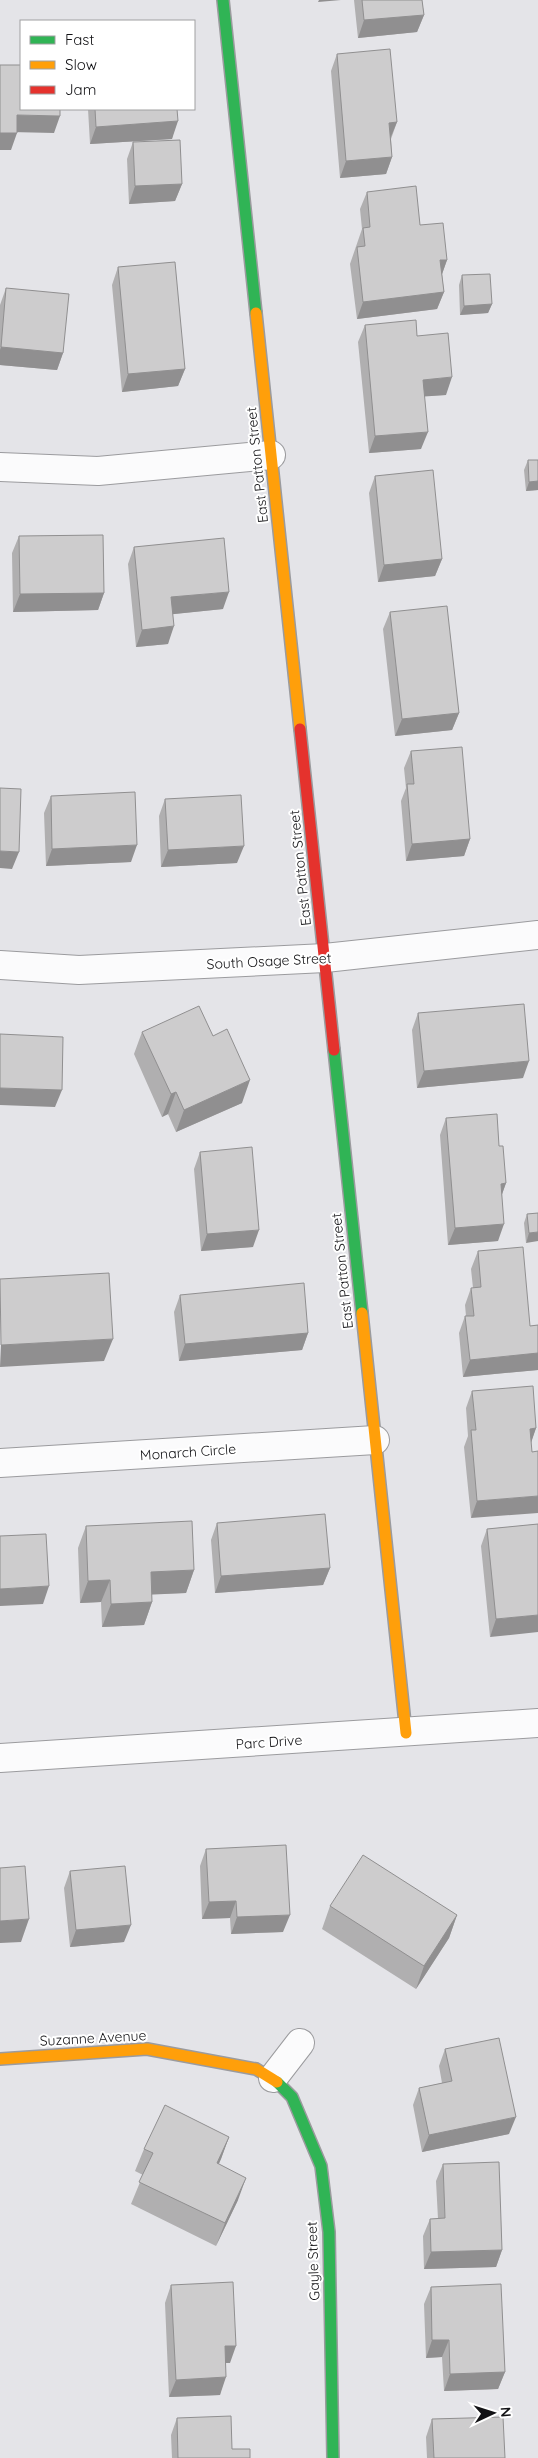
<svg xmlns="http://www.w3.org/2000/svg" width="538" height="2458" font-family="Quicksand,sans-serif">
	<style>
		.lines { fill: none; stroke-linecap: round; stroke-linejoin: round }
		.street-casing { stroke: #9b9b9e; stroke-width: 30 }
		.fast-casing { stroke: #9b9b9e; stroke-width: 14 }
		.slow-casing { stroke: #9b9b9e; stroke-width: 14 }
		.jam-casing { stroke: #9b9b9e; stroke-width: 14 }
		.street { stroke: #fbfbfc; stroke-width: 28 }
		.fast { stroke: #30b455; stroke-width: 11 }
		.slow { stroke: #ff9f0a; stroke-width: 11 }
		.jam { stroke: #e5322d; stroke-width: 11 }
		.wall { fill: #b0afb0 }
		.shaded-wall { fill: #908f90 }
		.building { fill: #cdcccd; stroke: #908f90 }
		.labels { text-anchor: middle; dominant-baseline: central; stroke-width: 4; stroke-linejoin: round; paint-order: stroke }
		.street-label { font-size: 14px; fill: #121215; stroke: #fff }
	</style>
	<rect width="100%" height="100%" fill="#e4e4e8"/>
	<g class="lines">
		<defs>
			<path id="street" d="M0 467 98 471 271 455
				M0 965 79 970 325 958 538 935
				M0 1463 375 1440
				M0 1758 538 1723
				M273 2078 300 2043"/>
			<path id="fast" d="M223 0 256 313
				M334 1050 362 1313
				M277 2082 292 2097 321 2166 329 2232 333 2458"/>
			<path id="slow" d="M256 313 300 729
				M362 1313 406 1733
				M0 2059 147 2049 256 2069 277 2082"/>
			<path id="jam" d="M300 729 334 1050"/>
		</defs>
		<!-- street casing -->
		<use href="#street" class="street-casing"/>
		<!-- fast casing -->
		<use href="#fast" class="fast-casing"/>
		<!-- slow casing -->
		<use href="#slow" class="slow-casing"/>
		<!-- jam casing -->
		<use href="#jam" class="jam-casing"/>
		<!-- street -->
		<use href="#street" class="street"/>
		<!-- fast -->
		<use href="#fast" class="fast"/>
		<!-- slow -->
		<use href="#slow" class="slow"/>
		<!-- jam -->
		<use href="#jam" class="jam"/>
	</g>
	<!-- wall -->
	<path class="wall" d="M354 0H422L424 15 417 32 358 38Z
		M337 54 397 122 391 139 392 157 386 174 340 178 331 71Z
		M88 109H177L172 139 90 144Z
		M133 142 182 184 175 201 129 204 127 159Z
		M367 192 420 225 447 260 442 274 444 292 437 309 357 319 350 264 362 229 360 209Z
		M118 267 185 369 178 386 122 392 112 285Z
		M462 275 492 304 488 313 460 315 459 285Z
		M6 288 63 353 57 370 0 365V305Z
		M365 325 417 336 446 395 424 396 421 449 369 453 358 342Z
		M528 460H538V490L526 491 524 470Z
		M375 476 442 559 435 576 378 582 369 493Z
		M19 536 104 593 98 610 13 612 12 553Z
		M134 547 223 609 173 614 168 644 136 647 128 564Z
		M390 612 459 713 452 730 395 736 383 629Z
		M411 751 470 839 464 856 406 861 401 801 406 788 404 768Z
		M51 796 131 862 46 866 44 813Z
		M165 799 237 863 161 867 159 816Z
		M418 1013 523 1078 417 1088 412 1030Z
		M142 1032 242 1103 176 1132 168 1114 162 1117 134 1054Z
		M446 1118 499 1146 506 1183 502 1194 498 1241 448 1245 440 1135Z
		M200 1152 253 1247 201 1251 194 1169Z
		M538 1213 526 1243 524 1223 527 1214Z
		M478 1251 530 1326 538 1325V1370L463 1377 459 1333 465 1316H466L465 1305 471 1288H473L471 1269Z
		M180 1295 308 1333 302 1350 179 1361 174 1312Z
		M472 1391 536 1428 531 1442 471 1518 464 1447 468 1436 466 1408Z
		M217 1523 330 1568 323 1585 215 1593 211 1540Z
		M538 1524 490 1637 481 1546 487 1529Z
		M86 1526 194 1570 186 1593 152 1594V1602L144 1625 102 1627 101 1602 80 1603 78 1548Z
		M206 1849 283 1932 231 1934 230 1918 202 1919 200 1866Z
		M70 1871 124 1942 70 1947 64 1888Z
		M330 1906 457 1915 449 1938 416 1989 322 1929Z
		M445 2049 509 2134 422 2152 413 2105 419 2088 442 2083 439 2066Z
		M229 2137 219 2164 238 2200 216 2246 131 2204 143 2175 135 2171 144 2149Z
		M443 2164 502 2250 496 2267 424 2269 423 2236 430 2219H438L436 2181Z
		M171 2285 230 2363H226L220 2395 169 2397 165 2303Z
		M431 2287 505 2372 498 2389 444 2391 442 2357 426 2358 424 2304Z
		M177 2418 232 2449 250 2458H172L171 2435Z
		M432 2419 505 2458H427L426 2437Z"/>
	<!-- shaded-wall -->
	<path class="shaded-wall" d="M319 0H341L318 2Z
		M424 15 417 32 358 38 364 20Z
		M17 115 60 116 54 133 11 132Z
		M178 121 172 139 90 144 96 127Z
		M397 122 390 139 389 123Z
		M0 133H17L11 150H0Z
		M392 157 386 174 340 178 346 161Z
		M182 184 175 201 129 204 135 186Z
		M440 260H447L441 277Z
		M444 292 437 309 357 319 363 302Z
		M492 304 488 313 460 315 464 306Z
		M1 347 63 353 57 370 0 365V350Z
		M185 369 178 386 122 392 128 374Z
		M452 377 446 395 417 397 423 380Z
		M428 432 421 449 369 453 375 436Z
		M538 481V490L526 491 529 482Z
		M442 559 435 576 378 582 384 565Z
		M229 592 223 609 165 615 171 597Z
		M104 593 98 610 13 612 20 594Z
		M174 626 168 644 136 647 142 630Z
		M459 713 452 730 395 736 402 719Z
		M470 839 464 856 406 861 412 844Z
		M137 845 131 862 46 866 52 849Z
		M244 846 237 863 161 867 168 850Z
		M0 851 19 852 12 869 0 868Z
		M529 1061 523 1078 417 1088 424 1071Z
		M250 1080 242 1103 176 1132 184 1110Z
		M0 1088 62 1090 55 1107 0 1105Z
		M176 1092 168 1114 162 1117 171 1094Z
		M506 1183 500 1200 501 1184Z
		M504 1224 498 1241 448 1245 455 1228Z
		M259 1230 253 1247 201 1251 207 1234Z
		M538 1232V1241L526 1243 529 1233Z
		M308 1333 302 1350 179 1361 185 1344Z
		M113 1339 104 1361 0 1367 1 1345Z
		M538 1353V1370L463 1377 470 1360Z
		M536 1428 530 1446V1429Z
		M538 1496V1513L471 1518 477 1501Z
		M330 1568 323 1585 215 1593 221 1576Z
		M194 1570 186 1593 143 1595 151 1572Z
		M110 1580 101 1602 80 1603 88 1581Z
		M49 1586 43 1604 0 1606V1589Z
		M152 1602 144 1625 102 1627 111 1604Z
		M538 1615V1632L490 1637 496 1619Z
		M236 1901 230 1918 202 1919 209 1902Z
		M290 1915 283 1932 231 1934 237 1917Z
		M457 1915 449 1938 416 1989 424 1966Z
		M29 1919 21 1942 0 1943V1921Z
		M131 1925 124 1942 70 1947 76 1930Z
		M516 2117 509 2134 422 2152 429 2135Z
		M229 2137 221 2159 208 2185 217 2163Z
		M246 2178 238 2200 216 2246 225 2223Z
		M502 2250 496 2267 424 2269 431 2252Z
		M432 2340H449L442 2357 426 2358Z
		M225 2346H236L230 2363H219Z
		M505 2372 498 2389 444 2391 450 2374Z
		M226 2377 220 2395 169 2397 176 2380Z"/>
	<!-- building -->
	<path class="building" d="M362 0H422L424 15 364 20Z
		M390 49 397 122 389 123 392 157 346 161 337 54Z
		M0 65H21V109H60V116L17 115V133H0Z
		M95 109H177L178 121 96 127Z
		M180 140 182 184 135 186 133 142Z
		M416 186 420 225 443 223 447 260H440L444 292 363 302 357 247 365 246 363 228 370 227 367 192Z
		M175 262 185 369 128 374 118 267Z
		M490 274 492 304 464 306 462 275Z
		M6 288 69 294 63 353 1 347Z
		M416 320 417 336 448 333 452 377 423 380 428 432 375 436 365 325Z
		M528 460H538V481L529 482Z
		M433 470 442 559 384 565 375 476Z
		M103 535 104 593 20 594 19 536Z
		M224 538 229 592 171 597 174 626 142 630 134 547Z
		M447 606 459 713 402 719 390 612Z
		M462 747 470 839 412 844 407 784H414L411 751Z
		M0 788 21 789 19 852 0 851Z
		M135 792 137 845 52 849 51 796Z
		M241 795 244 846 168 850 165 799Z
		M524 1004 529 1061 424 1071 418 1013Z
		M199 1006 213 1036 227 1029 250 1080 184 1110 176 1092 171 1094 142 1032Z
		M0 1034 63 1037 62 1090 0 1088Z
		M497 1114 499 1146H503L506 1183 501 1184 504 1224 455 1228 446 1118Z
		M252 1147 259 1230 207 1234 200 1152Z
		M538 1213V1232L529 1233 527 1214Z
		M523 1247 530 1326 538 1325V1353L470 1360 465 1316H474L471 1288 481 1287 478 1251Z
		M109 1273 113 1339 1 1345 0 1279Z
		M304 1283 308 1333 185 1344 180 1295Z
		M533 1386 536 1428 530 1429 532 1452 538 1451V1496L477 1501 471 1430H476L472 1391Z
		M325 1514 330 1568 221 1576 217 1523Z
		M192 1521 194 1570 151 1572 152 1602 111 1604 110 1580 88 1581 86 1526Z
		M538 1524V1615L496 1619 487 1529Z
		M46 1534 49 1586 0 1589V1536Z
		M286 1845 290 1915 237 1917 236 1901 209 1902 206 1849Z
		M363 1855 457 1915 424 1966 330 1906Z
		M25 1866 29 1919 0 1921V1868Z
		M125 1866 131 1925 76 1930 70 1871Z
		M499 2038 516 2117 429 2135 419 2088 452 2081 445 2049Z
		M165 2105 229 2137 217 2163 246 2178 225 2223 139 2182 153 2153 144 2149Z
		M499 2162 502 2250 431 2252 430 2219 445 2218 443 2164Z
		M233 2282 236 2346H225L226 2377 176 2380 171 2285Z
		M501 2284 505 2372 450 2374 449 2340H432L431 2287Z
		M231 2416 232 2449H250V2458H178L177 2418Z
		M503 2417 505 2458H434L432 2419Z"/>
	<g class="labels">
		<!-- street labels -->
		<g class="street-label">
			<text transform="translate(257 465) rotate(-96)">East Patton Street</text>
			<text transform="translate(300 868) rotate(-96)">East Patton Street</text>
			<text transform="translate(269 961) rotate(-3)">South Osage Street</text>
			<text transform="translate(342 1271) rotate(-96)">East Patton Street</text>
			<text transform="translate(188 1452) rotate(-4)">Monarch Circle</text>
			<text transform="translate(269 1742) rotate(-4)">Parc Drive</text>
			<text transform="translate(93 2038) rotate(-3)">Suzanne Avenue</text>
			<text transform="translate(313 2261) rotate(-92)">Gayle Street</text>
		</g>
	</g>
	<!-- legend -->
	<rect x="20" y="20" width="175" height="90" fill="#ffffff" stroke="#a0a0a1"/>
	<rect x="30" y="36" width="25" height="8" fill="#30b455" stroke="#a0a0a1"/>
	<text x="65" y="45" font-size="15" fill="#121215">Fast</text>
	<rect x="30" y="61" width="25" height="8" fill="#ff9f0a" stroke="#a0a0a1"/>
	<text x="65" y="70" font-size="15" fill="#121215">Slow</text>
	<rect x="30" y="86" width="25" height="8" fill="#e5322d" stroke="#a0a0a1"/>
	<text x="65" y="95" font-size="15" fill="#121215">Jam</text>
	<!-- north arrow -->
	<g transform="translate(493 2413) rotate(86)" stroke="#ffffff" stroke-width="4" paint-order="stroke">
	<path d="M0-4L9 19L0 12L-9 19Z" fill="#121215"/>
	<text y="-8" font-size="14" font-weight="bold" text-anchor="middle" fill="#121215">N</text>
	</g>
</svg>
